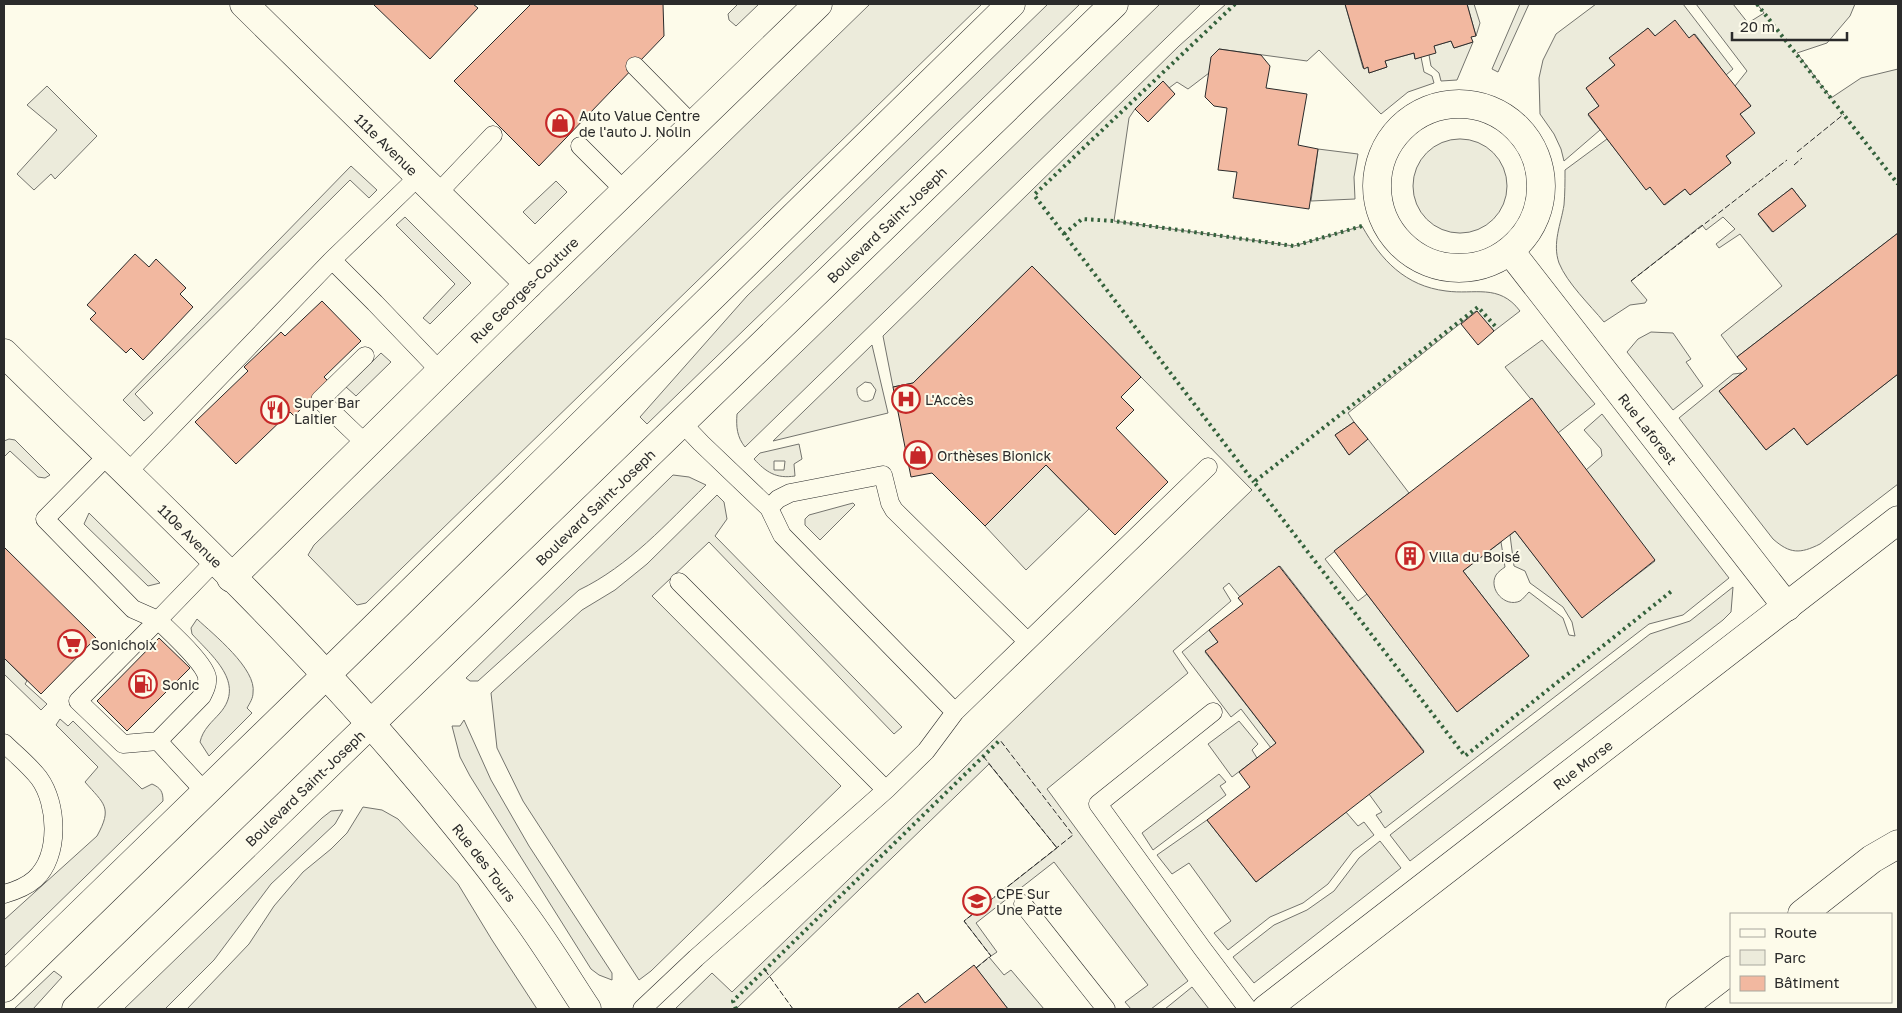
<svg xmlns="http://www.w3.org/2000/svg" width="1902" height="1013" font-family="'Golos Text',sans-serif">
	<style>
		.green { fill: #ecebdb; stroke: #74746e; fill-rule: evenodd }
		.building { fill: #f2b8a0; stroke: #2b2b2b }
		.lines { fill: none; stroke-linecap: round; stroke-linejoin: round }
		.lane-casing { stroke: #2b2b2b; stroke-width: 19 }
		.street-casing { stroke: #2b2b2b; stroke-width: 29 }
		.primary-casing { stroke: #2b2b2b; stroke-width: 29 }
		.lane { stroke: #fdfbea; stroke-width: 18 }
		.street { stroke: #fdfbea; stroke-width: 28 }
		.primary { stroke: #fdfbea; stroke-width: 28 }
		.hedge { stroke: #34623c; stroke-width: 4; stroke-dasharray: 2.5 4; stroke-linecap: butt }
		.fence { stroke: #2b2b2b; stroke-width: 1; stroke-dasharray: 6 2.5; stroke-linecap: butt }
		.labels { text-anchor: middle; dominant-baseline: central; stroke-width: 4; stroke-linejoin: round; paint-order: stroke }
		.poi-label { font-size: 14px; fill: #2b2b2b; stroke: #fdfbea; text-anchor: start }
		.street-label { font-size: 14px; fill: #2b2b2b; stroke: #fdfbea }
	</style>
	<rect width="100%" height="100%" fill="#fdfbea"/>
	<!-- green -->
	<path class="green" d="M738 4H759L736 26 729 20 728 14Z
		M870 4H982L366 603 357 605 308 555 314 545Z
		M1048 4H1080L647 424 640 417 747 296Z
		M1160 4H1201L745 447C737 437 736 427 737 414Z
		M1226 4H1345L1363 68 1368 67 1369 73 1387 67 1385 61 1414 53 1415 59 1421 57 1424 72 1432 76 1434 83 1408 92 1381 114 1319 50 1307 61 1219 49 1209 73 1188 89 1177 82 1169 88 1163 82 1135 109 1129 118 1114 221 1294 246 1362 226C1381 260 1405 286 1446 291 1474 295 1499 283 1520 311L1494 331 1476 311 1348 413 1354 422 1335 435 1349 455 1368 439 1409 493 1325 559 1358 601 1367 594 1457 712 1529 656 1463 571 1501 542 1505 567C1502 569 1498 572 1496 575 1488 589 1505 608 1520 601 1523 599 1526 595 1529 592L1563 618 1569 635 1575 636 1572 622 1563 607 1530 583 1525 571 1514 566 1510 535 1515 531 1582 617 1655 561 1586 470 1602 456 1601 449 1584 430 1602 414 1729 578 1683 615 1649 624 1385 828 1376 815 1382 812 1369 794 1424 751 1280 566 1240 597 1229 583 1223 588 1231 601 1173 651 1188 673 1047 789 1188 981 1151 1009H1131L1125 1002 1148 985 1054 862 976 923 997 952 991 956 964 921 1057 848 989 764 736 1009H675L712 973 732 992 1252 490 1032 266 913 383 893 387 883 336 1179 46Z
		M1467 4H1474L1480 23 1476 36Z
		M1520 4H1529L1498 72 1492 69Z
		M1596 4H1683L1733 69 1726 75 1695 34 1689 38 1655 36 1648 28 1610 58 1615 65 1586 88 1599 106 1588 115 1600 130 1564 161 1561 149 1554 134 1540 114 1539 78 1543 60 1556 34Z
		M1696 4H1733L1748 23 1764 13 1757 4H1855L1850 16 1827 43 1797 53 1831 98 1861 78 1898 69V233L1737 357 1721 335 1782 286 1740 234 1719 248 1716 244 1735 229 1723 217 1706 230 1702 225 1631 281 1647 300 1645 303 1630 305 1604 322C1590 305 1567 283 1559 263 1552 243 1561 224 1564 205 1565 193 1565 182 1565 170L1607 139 1646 189 1650 187 1665 205 1685 189 1690 195 1731 163 1726 156 1754 133 1740 114 1751 106 1735 86 1747 71ZM1792 188 1806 206 1772 232 1758 214Z
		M1451 41 1454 48 1473 42 1457 80 1441 81 1439 73 1431 66 1429 55 1434 46Z
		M47 86 97 136 55 179 51 174 34 190 17 174 57 130 27 105Z
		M1413 186a47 47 0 1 1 94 0a47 47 0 1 1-94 0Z
		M1318 149 1358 154 1354 177 1355 199 1311 201Z
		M351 166 377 190 369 198 350 180 135 394 153 413 144 421 123 400Z
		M556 181 567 192 535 224 523 212Z
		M405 217 471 283 430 324 423 318 455 284 396 225Z
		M1651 332 1673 333 1691 359 1686 362 1703 386 1673 410 1627 352 1638 339Z
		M1542 340 1595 404 1558 433 1505 367Z
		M872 345 888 413 773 441ZM865 382 871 383 876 390 873 399C864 405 856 399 857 388Z
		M381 353 391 362 356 396 346 387Z
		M1742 373 1719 391 1766 450 1794 428 1807 445 1898 374V484L1820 544C1800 554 1790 554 1773 539L1679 418 1733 374Z
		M9 439 15 440 50 475 45 478 38 477 10 451 4 457V441Z
		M799 444 802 459 794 464 795 476C776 479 766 472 754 459L760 453ZM774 461H785L784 470H774Z
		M1046 465 1089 509 1026 570 985 526Z
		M673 475 689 477 706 485C667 523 629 566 579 590L478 681H470L466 678Z
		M717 495 724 502 727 519 715 536 902 727 894 734 709 542 652 596 841 786 651 971 639 980 523 801 497 748 491 693 582 610 615 590 647 564Z
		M853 503 855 505 820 540 805 525V519L809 515Z
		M89 513 160 583 148 586 84 524Z
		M1733 587 1731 612 1723 620 1410 861 1390 835 1650 634 1690 621Z
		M197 619C213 634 257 669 253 693 253 698 250 703 247 708L252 713 209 756 200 742C203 729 212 722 220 713 246 683 212 656 192 634L191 628Z
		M1209 630 1218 642 1205 652 1276 743 1271 748 1241 709 1231 717 1182 652Z
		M4 658 27 681 25 684 47 704 41 710 4 674Z
		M60 719 68 726 73 721 142 789 152 784C161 788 163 792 163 801L4 956V920L97 836C113 807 104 804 85 782L98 767 56 725Z
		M464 720 491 780 529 846 612 973V980L599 975 591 969 470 776 460 757 452 726H460Z
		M1239 721 1258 744 1252 750 1257 758 1232 777 1208 744Z
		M1219 774 1226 782 1220 786 1226 795 1153 850 1142 833Z
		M363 807 382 810 398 819 458 884 492 940 537 1009H187L249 944 274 906 303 872 331 849 347 833Z
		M343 810 335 824 271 884 214 960 165 1009H124L322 818 331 811Z
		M1346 812 1358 826 1364 822 1374 835 1353 851 1328 884 1303 903 1270 917 1228 950 1214 933 1231 921 1189 863 1172 874 1157 855 1207 820 1256 882Z
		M1380 841 1401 868 1254 983 1233 957 1274 925 1307 910 1334 891 1359 858Z
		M989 957 1004 975 1011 970 1044 1009H1008L976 968Z
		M54 971 62 977 33 1009H14Z
		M1192 987 1209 1009H1165Z"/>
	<!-- building -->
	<path class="building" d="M373 4H473L478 8 430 59Z
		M531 4H663L664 36 539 166 454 81Z
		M1345 4H1467L1476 36 1471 37 1473 42 1454 48 1451 41 1434 46 1436 53 1415 59 1414 53 1385 61 1387 67 1369 73 1368 67 1364 69Z
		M1675 20 1689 38 1694 34 1751 106 1740 114 1755 133 1726 156 1731 163 1690 195 1685 189 1664 205 1650 187 1646 190 1588 114 1599 106 1586 88 1615 65 1609 58 1648 28 1655 36Z
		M1219 49 1261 55 1270 66 1266 88 1307 94 1298 145 1318 149 1309 209 1233 198 1237 172 1218 170 1227 108 1214 106 1205 97 1211 57Z
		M1163 81 1175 94 1148 122 1135 109Z
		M1792 188 1806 206 1773 232 1758 214Z
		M1898 233V374L1807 445 1794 428 1766 450 1719 391 1747 369 1737 357Z
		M135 254 149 267 156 259 186 288 180 294 193 307 143 360 131 348 126 353 90 319 96 313 87 305Z
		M1032 266 1141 377 1121 397 1134 410 1116 428 1168 482 1115 535 1046 465 985 526 932 473 911 477 893 387 913 383Z
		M322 301 361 341 324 377 328 381 294 416 290 412 236 464 195 422 248 371 244 367 281 332 285 336Z
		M1477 311 1494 331 1478 345 1461 324Z
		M1532 398 1655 560 1582 618 1515 531 1463 571 1529 656 1457 712 1334 551Z
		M1354 422 1368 439 1349 455 1335 435Z
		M4 547 96 638 41 694 4 658Z
		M1279 566 1424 752 1256 882 1207 820 1250 787 1239 772 1276 743 1205 651 1218 642 1209 630 1243 604 1238 598Z
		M159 638 190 668 127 731 97 701Z
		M974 965 1008 1009H897L918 993 925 1003Z"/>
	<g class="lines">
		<defs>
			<path id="lane" d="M635 66 693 125
				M580 146 625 191
				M419 176 332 260 375 303 440 371
				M437 194 493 135
				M365 356 320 400 366 444
				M682 423 701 443 769 508 782 535 955 712
				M108 455 45 519 133 609 158 620 78 701 123 744 158 741
				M127 473 332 260
				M769 508 778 499 790 493 883 475 890 503 894 510 1027 641
				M679 582 886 790
				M1213 712 1098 804 1202 948 1248 1009
				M4 743C15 754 29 765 39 778 58 804 60 856 35 879 26 887 15 891 4 894
				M205 792 158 741 202 696C205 690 208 684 207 677 204 662 170 632 158 620L215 561
				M1023 904 1106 1009
				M642 1009 696 958 886 790 926 751 955 712 1208 467"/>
			<g id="street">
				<path id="s1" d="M244 4 529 284"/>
				<circle cx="1459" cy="186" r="82"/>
				<path id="s2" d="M1510 251 1787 607"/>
				<path id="s3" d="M4 353C137 484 275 612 397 754 441 805 484 859 523 913 546 944 566 977 587 1009"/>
				<path id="s4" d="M231 578 529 284 818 4"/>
				<path d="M1802 914 1872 859 1898 844"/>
				<path id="s5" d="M1266 1009 1898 520"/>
				<path d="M1680 1009 1731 970"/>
			</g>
			<g id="primary">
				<path d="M4 988 326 675 1011 4"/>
				<path id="s6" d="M76 1009 1114 4"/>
			</g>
		</defs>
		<!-- lane casing -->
		<use href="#lane" class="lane-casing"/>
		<!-- street casing -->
		<use href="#street" class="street-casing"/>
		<!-- primary casing -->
		<use href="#primary" class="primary-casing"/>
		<!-- lane -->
		<use href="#lane" class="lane"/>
		<!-- street -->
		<use href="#street" class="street"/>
		<!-- primary -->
		<use href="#primary" class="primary"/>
		<!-- hedge -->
		<path class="hedge" d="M1235 4 1034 195 1254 482
			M1757 4 1898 184
			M1064 234 1082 219 1114 221 1294 246 1362 226
			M1495 326 1478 307 1254 482 1465 756 1673 590
			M736 1009 733 1001 1000 740"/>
		<!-- fence -->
		<path class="fence" d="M1797 152 1844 114
			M1794 165 1802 158
			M1631 281 1787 160
			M983 756 1057 848
			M976 968 991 956 964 921 1073 835 1000 740
			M765 970 793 1009"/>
	</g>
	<!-- icons -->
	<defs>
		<symbol id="shop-ring" viewBox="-11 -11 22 22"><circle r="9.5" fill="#fdfbea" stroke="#c62828" stroke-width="1.5"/><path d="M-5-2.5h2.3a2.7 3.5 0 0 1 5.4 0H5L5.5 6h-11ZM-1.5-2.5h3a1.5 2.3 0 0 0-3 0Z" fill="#c62828"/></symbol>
		<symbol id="hospital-ring" viewBox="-11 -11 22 22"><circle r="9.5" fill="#fdfbea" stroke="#c62828" stroke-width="1.5"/><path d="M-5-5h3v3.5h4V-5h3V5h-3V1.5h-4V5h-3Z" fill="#c62828"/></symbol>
		<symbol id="restaurant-ring" viewBox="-11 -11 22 22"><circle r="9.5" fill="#fdfbea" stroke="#c62828" stroke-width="1.5"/><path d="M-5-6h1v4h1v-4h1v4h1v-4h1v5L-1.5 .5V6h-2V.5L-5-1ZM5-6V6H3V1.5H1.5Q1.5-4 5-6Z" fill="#c62828"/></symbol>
		<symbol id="building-ring" viewBox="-11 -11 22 22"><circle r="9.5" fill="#fdfbea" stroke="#c62828" stroke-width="1.5"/><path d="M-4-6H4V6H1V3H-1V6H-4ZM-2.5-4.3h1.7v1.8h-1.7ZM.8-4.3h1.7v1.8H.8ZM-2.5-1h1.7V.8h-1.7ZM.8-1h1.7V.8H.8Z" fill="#c62828"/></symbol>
		<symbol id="supermarket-ring" viewBox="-11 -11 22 22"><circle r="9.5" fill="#fdfbea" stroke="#c62828" stroke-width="1.5"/><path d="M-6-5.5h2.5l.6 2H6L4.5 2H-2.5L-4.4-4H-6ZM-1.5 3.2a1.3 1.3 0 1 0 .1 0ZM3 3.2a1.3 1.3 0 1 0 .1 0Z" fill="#c62828"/></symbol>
		<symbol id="fuel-ring" viewBox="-11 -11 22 22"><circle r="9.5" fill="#fdfbea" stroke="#c62828" stroke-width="1.5"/><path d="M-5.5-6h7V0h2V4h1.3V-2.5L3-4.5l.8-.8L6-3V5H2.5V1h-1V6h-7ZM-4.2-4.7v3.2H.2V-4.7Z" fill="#c62828"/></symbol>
		<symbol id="school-ring" viewBox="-11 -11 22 22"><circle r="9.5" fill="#fdfbea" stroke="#c62828" stroke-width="1.5"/><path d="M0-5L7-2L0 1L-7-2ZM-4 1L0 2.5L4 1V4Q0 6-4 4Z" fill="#c62828"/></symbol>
	</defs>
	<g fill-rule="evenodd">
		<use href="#shop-ring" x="544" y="107" width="32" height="32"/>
		<use href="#hospital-ring" x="890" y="383" width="32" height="32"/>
		<use href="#restaurant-ring" x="259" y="394" width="32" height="32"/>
		<use href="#shop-ring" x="902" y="439" width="32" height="32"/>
		<use href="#building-ring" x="1394" y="540" width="32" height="32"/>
		<use href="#supermarket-ring" x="56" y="628" width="32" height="32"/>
		<use href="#fuel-ring" x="127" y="668" width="32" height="32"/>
		<use href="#school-ring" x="961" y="885" width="32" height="32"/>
	</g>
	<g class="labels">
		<!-- poi labels -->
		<g class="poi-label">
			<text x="579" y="115">Auto Value Centre<tspan x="579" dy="16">de l'auto J. Nolin</tspan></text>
			<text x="925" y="399">L'Accès</text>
			<text x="294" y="402">Super Bar<tspan x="294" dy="16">Laitier</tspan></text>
			<text x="937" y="455">Orthèses Bionick</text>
			<text x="1429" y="556">Villa du Boisé</text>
			<text x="91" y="644">Sonichoix</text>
			<text x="162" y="684">Sonic</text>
			<text x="996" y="893">CPE Sur<tspan x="996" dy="16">Une Patte</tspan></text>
		</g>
		<!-- street labels -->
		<g class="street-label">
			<text stroke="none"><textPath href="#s1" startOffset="200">111e Avenue</textPath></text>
			<text stroke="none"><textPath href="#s6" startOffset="1128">Boulevard Saint-Joseph</textPath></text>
			<text stroke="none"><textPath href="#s4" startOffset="411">Rue Georges-Couture</textPath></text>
			<text stroke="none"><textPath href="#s2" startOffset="225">Rue Laforest</textPath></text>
			<text stroke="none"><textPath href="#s6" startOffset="722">Boulevard Saint-Joseph</textPath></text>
			<text stroke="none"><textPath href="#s3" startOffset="261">110e Avenue</textPath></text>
			<text stroke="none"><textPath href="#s5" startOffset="400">Rue Morse</textPath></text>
			<text stroke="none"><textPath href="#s6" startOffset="318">Boulevard Saint-Joseph</textPath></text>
			<text stroke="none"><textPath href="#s3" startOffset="701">Rue des Tours</textPath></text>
		</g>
	</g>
	<!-- border -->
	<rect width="1902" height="1013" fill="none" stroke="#2b2b2b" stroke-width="10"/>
	<!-- legend -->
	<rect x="1730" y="913" width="162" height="90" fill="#fdfbea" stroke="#a9a89e"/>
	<rect x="1740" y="929" width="25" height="8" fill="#fdfbea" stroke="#a9a89e"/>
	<text x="1774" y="938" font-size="15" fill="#2b2b2b">Route</text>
	<rect x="1740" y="950" width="25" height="15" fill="#ecebdb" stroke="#a9a89e"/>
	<text x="1774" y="963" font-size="15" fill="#2b2b2b">Parc</text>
	<rect x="1740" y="976" width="25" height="15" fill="#f2b8a0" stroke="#a9a89e"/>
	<text x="1774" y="988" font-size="15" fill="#2b2b2b">Bâtiment</text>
	<!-- scale -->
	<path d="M1732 32v8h115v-8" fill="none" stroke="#2b2b2b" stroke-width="2.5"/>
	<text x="1740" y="32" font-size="15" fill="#2b2b2b" stroke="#fdfbea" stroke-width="4" paint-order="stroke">20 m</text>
</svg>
